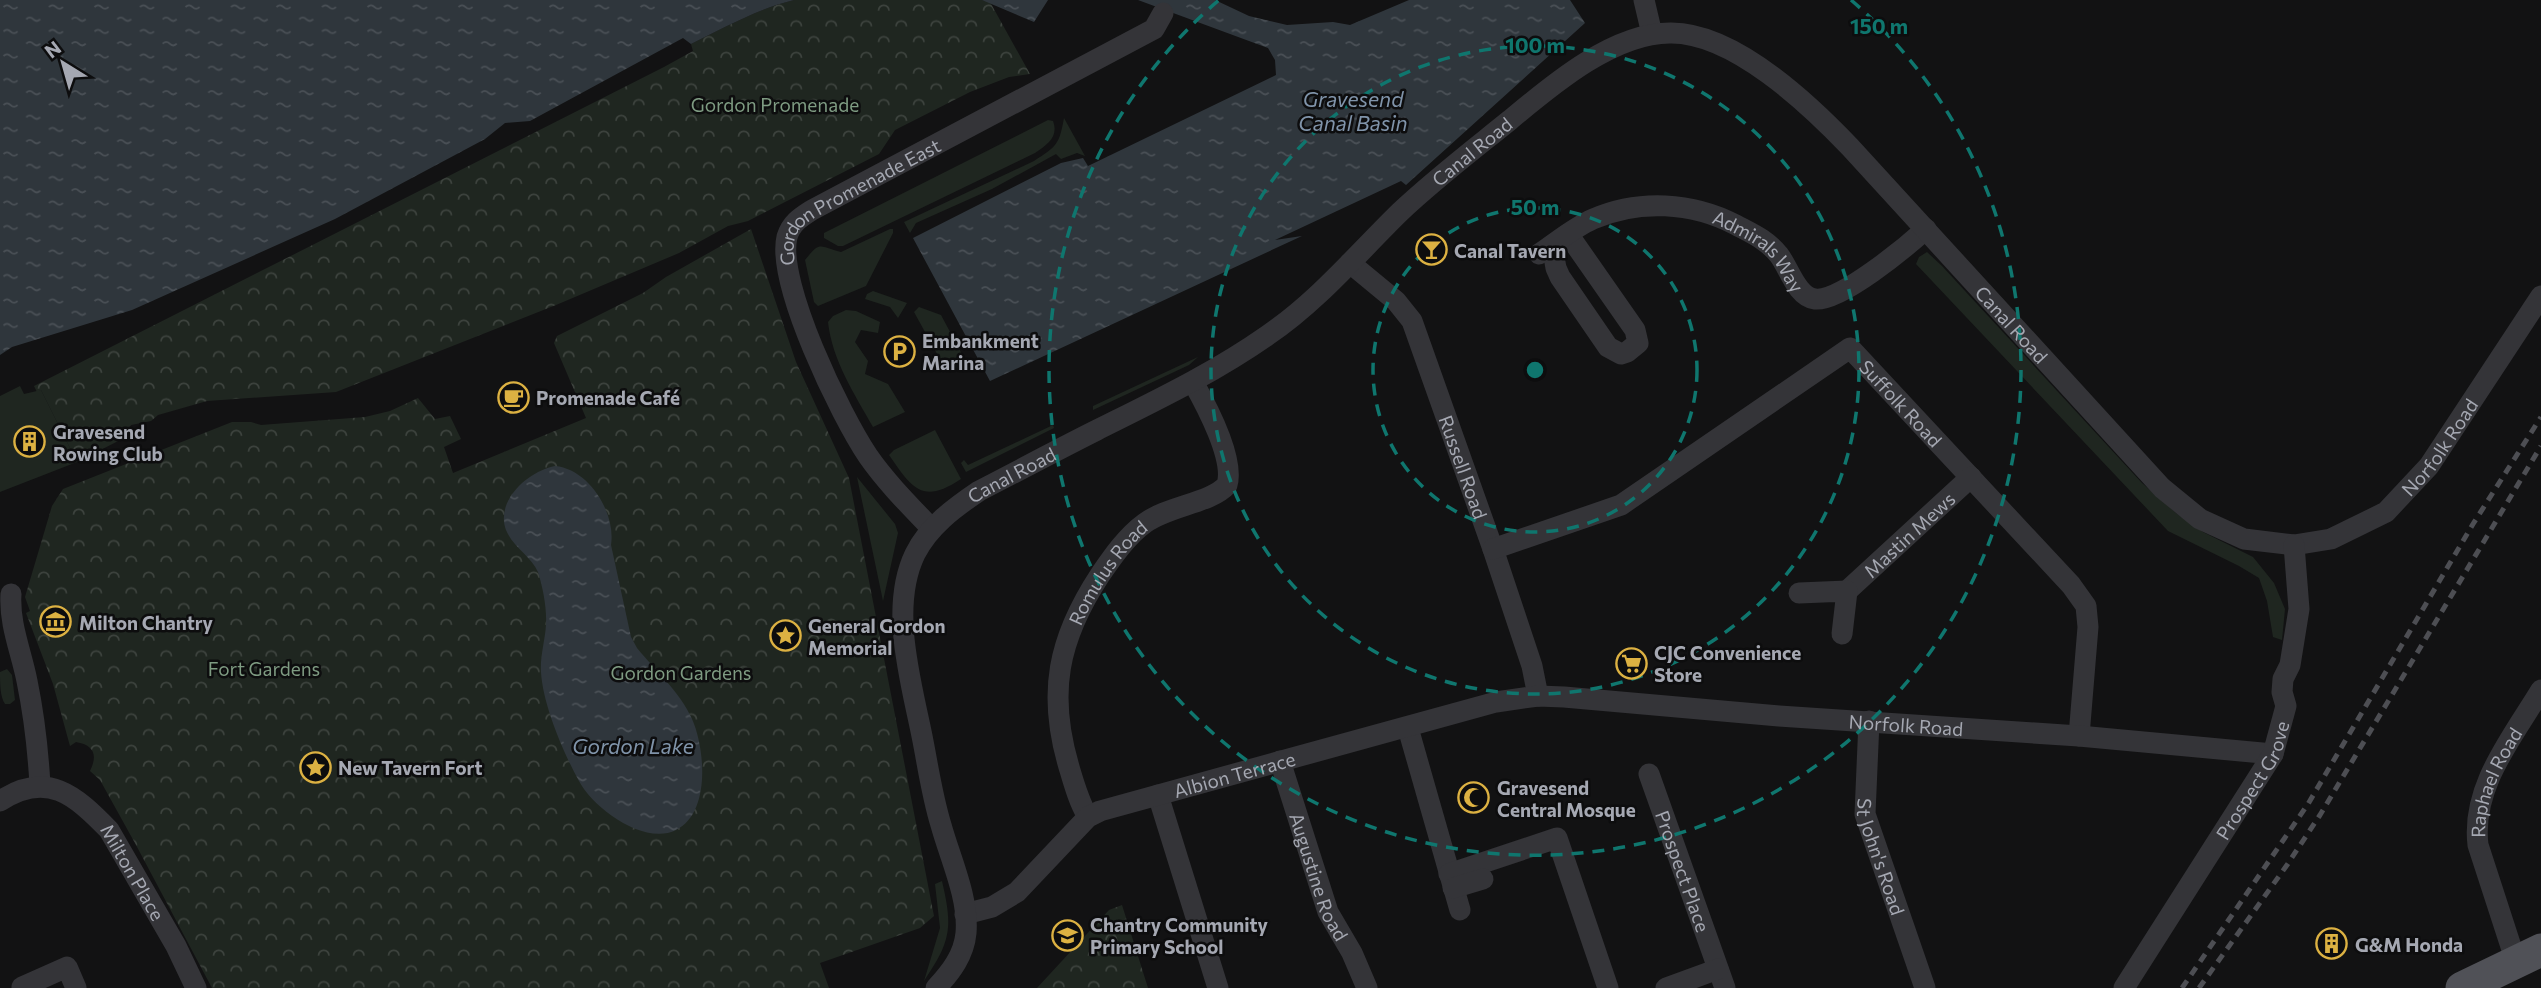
<svg xmlns="http://www.w3.org/2000/svg" width="2541" height="988" font-family="Commissioner,sans-serif">
	<style>
		.grass { fill: #1f2620 }
		.park { fill: url(#park-crowns) }
		.water { fill: url(#water-ripples) }
		.lines { fill: none; stroke-linecap: round; stroke-linejoin: round }
		.street { stroke: #343438; stroke-width: 21 }
		.primary { stroke: #505157; stroke-width: 33 }
		.rail { stroke: #4d4e53; stroke-width: 5; stroke-dasharray: 9 7; stroke-linecap: butt }
		.ring { fill: none; stroke: #0f766e; stroke-width: 3.5; stroke-dasharray: 12 9 }
		.labels { text-anchor: middle; dominant-baseline: central; stroke-width: 5; stroke-linejoin: round; paint-order: stroke }
		.park-label { font-size: 19px; fill: #7e9b82; stroke: #0d0d0e }
		.street-label { font-size: 19px; fill: #a5a8b2; stroke: #0d0d0e }
		.poi-label { font-size: 19px; font-weight: bold; fill: #a5a8b2; stroke: #0d0d0e; text-anchor: start }
		.water-label { font-size: 21px; font-style: italic; fill: #8094aa; stroke: #0d0d0e }
		.centre { fill: #0f766e; stroke: #0d0d0e; stroke-width: 3.5 }
		.ring-label { font-size: 21px; text-anchor: middle; font-weight: bold; fill: #0f766e; stroke: #0d0d0e; stroke-width: 5; stroke-linejoin: round; paint-order: stroke }
	</style>
	<defs>
		<pattern id="park-crowns" width="20" height="18" patternUnits="userSpaceOnUse" patternTransform="scale(1.75)"><rect width="20" height="18" fill="#1f2620"/><path d="M2 6a3 3 0 1 1 6 0M12 15a3 3 0 1 1 6 0" fill="none" stroke="#3d433e"/></pattern>
		<pattern id="water-ripples" width="26" height="14" patternUnits="userSpaceOnUse" patternTransform="scale(1.75)"><rect width="26" height="14" fill="#2f363c"/><path d="M2 4q2-2 4 0t4 0M15 11q2-2 4 0t4 0" fill="none" stroke="#4a5056"/></pattern>
	</defs>
	<rect width="100%" height="100%" fill="#121213"/>
	<!-- grass -->
	<path class="grass" d="M1064 118 1085 156 1077 153 1061 159 1056 154 992 189 916 223 910 233 904 222 1034 161C1057 146 1059 145 1064 118Z
		M1048 120 1053 121C1059 137 1047 145 1035 153L843 246H838L824 238V233Z
		M890 229H893V233L866 286 818 306 814 302 805 260C821 240 819 247 841 252Z
		M1927 252 1942 266 2142 483 2176 513 2203 532 2253 557 2274 583 2285 609 2282 640 2273 637 2267 601 2259 578 2239 566 2168 531 1916 264 1919 257Z
		M873 291 907 303 898 318 890 307 865 299 867 294Z
		M919 307 941 315 964 358V364L947 372 914 312Z
		M846 310 856 311 880 322 878 333 861 330 855 342 868 361 865 374 888 384 905 412 873 427C855 395 832 360 828 322L833 316Z
		M1198 357 1189 365 1093 410V406Z
		M20 386 24 394 41 390 77 462 0 492V396Z
		M1053 425 1054 428 966 472 961 463 964 460 968 465Z
		M935 430 961 479C922 505 912 488 889 455L894 450Z
		M857 477 895 524 898 533 883 601Z
		M7 669 12 675 15 700 10 704H5C0 697 0 683 0 672Z
		M942 881C953 928 951 941 924 981L940 928 935 884Z"/>
	<!-- park -->
	<path class="park" d="M794 0H982L990 2 1030 74 1009 77 970 92 895 130 879 154 748 221 728 226 679 253 556 305 336 392 207 401 158 415 151 421 131 425 124 438 77 462 41 390 37 392 34 386 664 67 693 51 691 44C724 28 757 9 794 0Z
		M751 229 796 362 849 478 934 916 920 928 820 963 829 988H212L136 845 100 780 90 771C98 755 94 745 76 742L70 746 53 684 26 613 30 611 25 597 52 506 63 489 232 422H251L261 425 365 417 390 411 418 398 435 419 450 416 461 439 444 447 453 473 586 418 554 343 557 336 643 293 666 277Z
		M1122 905 1148 988H1037L1109 910Z"/>
	<!-- water -->
	<path class="water" d="M0 0H794C757 9 724 28 691 44L683 38 530 121 505 123 485 139 335 219 132 310 12 347 0 355Z
		M982 0H1048L1034 22Z
		M1138 0H1215L1249 16 1287 25 1333 22 1350 25 1409 0H1570L1585 23 1406 185 1401 181 1275 240 1302 236 990 381 913 238 1061 163 1083 158 1088 166 1276 75 1275 60 1268 48Z
		M555 466C589 469 616 513 611 545L631 637 637 648C655 670 680 692 692 719 705 748 711 813 676 830 644 846 593 808 579 781 563 752 543 705 541 672 540 656 545 641 546 625 547 608 543 588 538 572 531 556 513 547 506 530 495 500 529 471 555 466Z"/>
	<g class="lines">
		<!-- street -->
		<g class="street">
			<path d="M1644 0 1652 34"/>
			<path d="M1552 245 1556 268 1560 277 1608 347 1621 354 1627 352 1638 343 1635 330 1568 234"/>
			<path id="s1" d="M1539 254C1557 242 1573 228 1593 219 1639 199 1692 202 1736 225 1753 234 1767 240 1779 255 1789 268 1797 297 1815 299 1840 302 1906 247 1926 229"/>
			<path id="s2" d="M1350 263 1396 301 1412 321 1493 549 1532 666 1538 696"/>
			<path id="s3" d="M932 529C910 506 886 482 868 456 841 416 776 283 787 237 791 223 801 217 812 210L1154 29 1163 13"/>
			<path id="s4" d="M1493 549 1621 505 1850 348 2071 585 2086 606 2088 627 2079 736"/>
			<path id="s5" d="M1847 591 1971 477"/>
			<path d="M1799 593 1847 591 1842 634"/>
			<path d="M11 594C9 624 21 651 27 681 34 715 38 750 40 785"/>
			<path id="s6" d="M1869 721 1865 814 1925 988"/>
			<path d="M1408 728 1460 910"/>
			<path id="s7" d="M1280 761 1328 912 1352 953 1367 988"/>
			<path id="s8" d="M1649 774 1725 988"/>
			<path d="M1158 795 1218 988"/>
			<path id="s9" d="M0 801C47 770 75 795 109 830L176 946 196 988"/>
			<path id="s10" d="M1088 817C1079 802 1074 784 1069 767 1047 693 1058 639 1100 575 1113 556 1127 536 1145 523 1168 506 1211 503 1227 485 1235 459 1206 405 1193 382"/>
			<path d="M1449 874 1557 838 1608 988"/>
			<path d="M1453 888 1483 879"/>
			<path id="s11" d="M965 914 992 907 1017 892 1088 817 1100 811 1496 702 1538 696 1564 697 1779 716 2079 736 2273 754"/>
			<path id="s12" d="M2516 962 2478 845C2471 787 2512 738 2541 690"/>
			<path d="M22 987 67 967 76 988"/>
			<path id="s13" d="M936 988C951 972 964 955 966 933 969 898 950 858 941 825 932 796 928 766 922 736 911 681 889 608 915 554 929 526 954 508 979 491 1018 471 1057 450 1097 430 1155 401 1214 373 1268 335 1318 301 1357 254 1400 212 1435 179 1473 150 1510 120 1552 85 1613 33 1670 33 1733 32 1809 104 1850 147L2162 488 2200 519 2244 539 2294 545 2331 539 2386 512 2429 466 2541 296"/>
			<path d="M1666 988 1718 969"/>
			<path id="s14" d="M2124 988 2273 754 2286 706 2282 692 2283 679 2290 665 2299 609 2294 545"/>
		</g>
		<!-- primary -->
		<path class="primary" d="M2462 988 2541 950"/>
		<!-- rail -->
		<path class="rail" d="M2182 988 2308 804 2473 524 2541 417
			M2199 988 2287 865 2320 815 2541 446"/>
	</g>
	<!-- distance rings -->
	<g class="ring">
		<circle cx="1535" cy="370" r="162"/>
		<circle cx="1535" cy="370" r="324"/>
		<path d="M1851 0A486 486 0 1 1 1219 0"/>
	</g>
	<!-- icons -->
	<defs>
		<symbol id="bar-ring" viewBox="-11 -11 22 22"><circle r="9.5" fill="#0d0d0e" stroke="#dcb142" stroke-width="1.5"/><path d="M-6-5H6L.8 .8V4.5H3.5V6h-7V4.5H-.8V.8Z" fill="#dcb142"/></symbol>
		<symbol id="parking-ring" viewBox="-11 -11 22 22"><circle r="9.5" fill="#0d0d0e" stroke="#dcb142" stroke-width="1.5"/><path d="M-3.5-5.5H1a3.5 3.5 0 0 1 0 7H-1V5.5H-3.5ZM-1-3.4V-.6H.8a1.4 1.4 0 0 0 0-2.8Z" fill="#dcb142"/></symbol>
		<symbol id="cafe-ring" viewBox="-11 -11 22 22"><circle r="9.5" fill="#0d0d0e" stroke="#dcb142" stroke-width="1.5"/><path d="M-5.5-4.5H6V0H3Q3 3.5 0 3.5H-2.5Q-5.5 3.5-5.5 0ZM3-3.2v2h1.7v-2ZM-6 4.5H4V6H-6Z" fill="#dcb142"/></symbol>
		<symbol id="building-ring" viewBox="-11 -11 22 22"><circle r="9.5" fill="#0d0d0e" stroke="#dcb142" stroke-width="1.5"/><path d="M-4-6H4V6H1V3H-1V6H-4ZM-2.5-4.3h1.7v1.8h-1.7ZM.8-4.3h1.7v1.8H.8ZM-2.5-1h1.7V.8h-1.7ZM.8-1h1.7V.8H.8Z" fill="#dcb142"/></symbol>
		<symbol id="museum-ring" viewBox="-11 -11 22 22"><circle r="9.5" fill="#0d0d0e" stroke="#dcb142" stroke-width="1.5"/><path d="M0-6L6-3V-2H-6V-3ZM-5-1h2V3h-2ZM-1-1h2V3h-2ZM3-1h2V3H3ZM-6 4H6V6H-6Z" fill="#dcb142"/></symbol>
		<symbol id="sight-ring" viewBox="-11 -11 22 22"><circle r="9.5" fill="#0d0d0e" stroke="#dcb142" stroke-width="1.5"/><path d="M0-6L1.8-2.2L6-1.7L2.9 1.2L3.7 5.4L0 3.3L-3.7 5.4L-2.9 1.2L-6-1.7L-1.8-2.2Z" fill="#dcb142"/></symbol>
		<symbol id="supermarket-ring" viewBox="-11 -11 22 22"><circle r="9.5" fill="#0d0d0e" stroke="#dcb142" stroke-width="1.5"/><path d="M-6-5.5h2.5l.6 2H6L4.5 2H-2.5L-4.4-4H-6ZM-1.5 3.2a1.3 1.3 0 1 0 .1 0ZM3 3.2a1.3 1.3 0 1 0 .1 0Z" fill="#dcb142"/></symbol>
		<symbol id="mosque-ring" viewBox="-11 -11 22 22"><circle r="9.5" fill="#0d0d0e" stroke="#dcb142" stroke-width="1.5"/><path d="M3.5-4.9A6 6 0 1 0 3.5 4.9A5 5 0 1 1 3.5-4.9Z" fill="#dcb142"/></symbol>
		<symbol id="school-ring" viewBox="-11 -11 22 22"><circle r="9.5" fill="#0d0d0e" stroke="#dcb142" stroke-width="1.5"/><path d="M0-5L7-2L0 1L-7-2ZM-4 1L0 2.5L4 1V4Q0 6-4 4Z" fill="#dcb142"/></symbol>
	</defs>
	<g fill-rule="evenodd">
		<use href="#bar-ring" x="1414" y="232" width="35" height="35"/>
		<use href="#parking-ring" x="882" y="334" width="35" height="35"/>
		<use href="#cafe-ring" x="496" y="380" width="35" height="35"/>
		<use href="#building-ring" x="12" y="424" width="35" height="35"/>
		<use href="#museum-ring" x="38" y="604" width="35" height="35"/>
		<use href="#sight-ring" x="768" y="618" width="35" height="35"/>
		<use href="#supermarket-ring" x="1614" y="646" width="35" height="35"/>
		<use href="#sight-ring" x="298" y="750" width="35" height="35"/>
		<use href="#mosque-ring" x="1456" y="780" width="35" height="35"/>
		<use href="#school-ring" x="1050" y="918" width="35" height="35"/>
		<use href="#building-ring" x="2314" y="926" width="35" height="35"/>
	</g>
	<g class="labels">
		<!-- park labels -->
		<g class="park-label">
			<text x="775" y="104">Gordon Promenade</text>
			<text x="264" y="668">Fort Gardens</text>
			<text x="681" y="672">Gordon Gardens</text>
		</g>
		<!-- street labels -->
		<g class="street-label">
			<text stroke="none"><textPath href="#s13" startOffset="1146">Canal Road</textPath></text>
			<text stroke="none"><textPath href="#s3" startOffset="410">Gordon Promenade East</textPath></text>
			<text stroke="none"><textPath href="#s1" startOffset="247">Admirals Way</textPath></text>
			<text stroke="none"><textPath href="#s13" startOffset="1839">Canal Road</textPath></text>
			<text stroke="none"><textPath href="#s4" startOffset="488">Suffolk Road</textPath></text>
			<text stroke="none"><textPath href="#s13" startOffset="2392">Norfolk Road</textPath></text>
			<text stroke="none"><textPath href="#s2" startOffset="240">Russell Road</textPath></text>
			<text stroke="none"><textPath href="#s13" startOffset="579">Canal Road</textPath></text>
			<text stroke="none"><textPath href="#s5" startOffset="84">Mastin Mews</textPath></text>
			<text stroke="none"><textPath href="#s10" startOffset="262">Romulus Road</textPath></text>
			<text stroke="none"><textPath href="#s11" startOffset="996">Norfolk Road</textPath></text>
			<text stroke="none"><textPath href="#s11" startOffset="313">Albion Terrace</textPath></text>
			<text stroke="none"><textPath href="#s14" startOffset="245">Prospect Grove</textPath></text>
			<text stroke="none"><textPath href="#s12" startOffset="189">Raphael Road</textPath></text>
			<text stroke="none"><textPath href="#s6" startOffset="138">St John's Road</textPath></text>
			<text stroke="none"><textPath href="#s8" startOffset="103">Prospect Place</textPath></text>
			<text stroke="none"><textPath href="#s9" startOffset="175">Milton Place</textPath></text>
			<text stroke="none"><textPath href="#s7" startOffset="122">Augustine Road</textPath></text>
		</g>
		<!-- poi labels -->
		<g class="poi-label">
			<text x="1454" y="250">Canal Tavern</text>
			<text x="922" y="340">Embankment<tspan x="922" dy="22">Marina</tspan></text>
			<text x="536" y="397">Promenade Café</text>
			<text x="53" y="431">Gravesend<tspan x="53" dy="22">Rowing Club</tspan></text>
			<text x="79" y="622">Milton Chantry</text>
			<text x="808" y="625">General Gordon<tspan x="808" dy="22">Memorial</tspan></text>
			<text x="1654" y="652">CJC Convenience<tspan x="1654" dy="22">Store</tspan></text>
			<text x="338" y="767">New Tavern Fort</text>
			<text x="1497" y="787">Gravesend<tspan x="1497" dy="22">Central Mosque</tspan></text>
			<text x="1090" y="924">Chantry Community<tspan x="1090" dy="22">Primary School</tspan></text>
			<text x="2355" y="944">G&amp;M Honda</text>
		</g>
		<!-- water labels -->
		<g class="water-label">
			<text x="1353" y="98">Gravesend<tspan x="1353" dy="24">Canal Basin</tspan></text>
			<text x="633" y="745">Gordon Lake</text>
		</g>
	</g>
	<circle cx="1535" cy="370" r="10" class="centre"/>
	<g class="ring-label">
		<text x="1879" y="34">150 m</text>
		<text x="1535" y="53">100 m</text>
		<text x="1535" y="215">50 m</text>
	</g>
	<!-- north arrow -->
	<g transform="translate(63 63) rotate(323)" stroke="#0d0d0e" stroke-width="5" paint-order="stroke">
	<path d="M0-5L12 26L0 18L-12 26Z" fill="#a5a8b2"/>
	<text y="-10" font-size="19" font-weight="bold" text-anchor="middle" fill="#a5a8b2">N</text>
	</g>
</svg>
